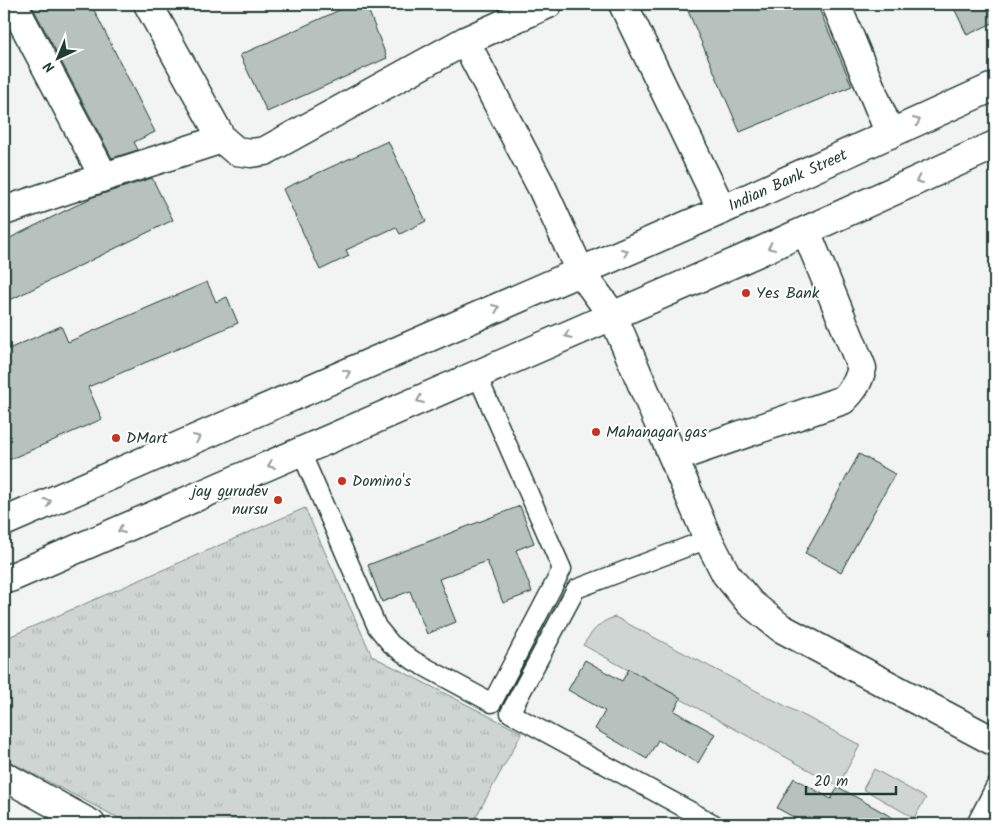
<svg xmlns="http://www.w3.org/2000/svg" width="999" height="828" font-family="Kalam,sans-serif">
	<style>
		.grass { fill: url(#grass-tufts); stroke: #768984 }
		.park { fill: #ced5d3; stroke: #768984 }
		.building { fill: #b7c1bd; stroke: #1f3d34 }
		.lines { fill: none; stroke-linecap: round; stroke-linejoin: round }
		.service-casing { stroke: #1f3d34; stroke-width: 21 }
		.minor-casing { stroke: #1f3d34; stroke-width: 31 }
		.tertiary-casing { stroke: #1f3d34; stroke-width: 31 }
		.service { stroke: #fff; stroke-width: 18 }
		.minor { stroke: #fff; stroke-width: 28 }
		.tertiary { stroke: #fff; stroke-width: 28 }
		.oneway { stroke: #8f9e9a }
		.poi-dot { fill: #c8321e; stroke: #fff; stroke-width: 2 }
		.labels { text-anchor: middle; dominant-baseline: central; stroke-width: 4; stroke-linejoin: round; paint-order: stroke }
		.street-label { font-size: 16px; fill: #1f3d34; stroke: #fff }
		.poi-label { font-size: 16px; fill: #1f3d34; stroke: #fff; text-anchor: start }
	</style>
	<defs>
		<pattern id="grass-tufts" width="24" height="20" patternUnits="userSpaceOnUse" patternTransform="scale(1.25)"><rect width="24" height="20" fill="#ced5d3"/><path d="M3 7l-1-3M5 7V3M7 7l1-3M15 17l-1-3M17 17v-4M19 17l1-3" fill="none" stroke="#b0b8b6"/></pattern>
	</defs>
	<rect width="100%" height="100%" fill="#f2f3f3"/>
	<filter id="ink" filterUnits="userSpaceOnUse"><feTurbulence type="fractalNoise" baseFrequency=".02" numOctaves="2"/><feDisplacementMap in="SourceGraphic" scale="10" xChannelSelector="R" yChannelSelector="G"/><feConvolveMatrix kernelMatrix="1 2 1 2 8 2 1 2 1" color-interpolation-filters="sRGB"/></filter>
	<g filter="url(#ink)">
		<!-- grass -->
		<path class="grass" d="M305 508 372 656 522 733 472 824H130L14 764 4 756V639Z"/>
		<!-- park -->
		<path class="park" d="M615 617 860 745 838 786 583 645C593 631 598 622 615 617Z
			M874 769 926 798 914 818 863 789Z"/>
		<!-- building -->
		<path class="building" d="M31 4H91L155 132 134 142 138 150 112 158Z
			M353 4H366L387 58 267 112 240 55Z
			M685 4H817L852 86 740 132Z
			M952 4H995V22L967 35Z
			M388 141 426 221 400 234 396 227 346 250 349 256 320 270 283 189Z
			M152 178 173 220 4 303V241L93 197Z
			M207 282 216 302 227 297 238 323 88 387 102 419 4 462V351L61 326 68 342Z
			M859 454 895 474 841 572 805 553Z
			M520 506 534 543 516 550 532 592 503 603 487 561 439 579 456 622 427 634 410 591 382 602 368 565Z
			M585 660 622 681 629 669 681 698 674 711 715 734 698 763 658 740 647 759 595 729 605 711 568 690Z
			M794 778 831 799 838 787 904 824H806L777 808Z"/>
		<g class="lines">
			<defs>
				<path id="service" d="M301 452 377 627 391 644 414 661 492 703 562 569 477 375
					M708 539 576 589 510 713 714 824
					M976 824 995 787"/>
				<path id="minor" d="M13 4 104 177 222 139
					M148 4 222 139 236 151 251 153 265 151 465 41 548 4
					M623 4 722 210
					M836 4 890 134
					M465 41 542 188 580 271 613 316 708 539 726 574 750 603 781 628 995 742
					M4 211 104 177
					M674 458 843 400C854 389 858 383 862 368L806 231
					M4 776 91 824"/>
				<g id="tertiary">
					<path id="s1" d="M4 522 722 210 995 86"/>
					<path d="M4 579 10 578 743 259 995 145"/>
				</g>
			</defs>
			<!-- service casing -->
			<use href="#service" class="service-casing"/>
			<!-- minor casing -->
			<use href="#minor" class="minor-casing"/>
			<!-- tertiary casing -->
			<use href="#tertiary" class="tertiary-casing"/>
			<!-- service -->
			<use href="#service" class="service"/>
			<!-- minor -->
			<use href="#minor" class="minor"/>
			<!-- tertiary -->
			<use href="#tertiary" class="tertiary"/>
		</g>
		<!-- one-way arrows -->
		<defs><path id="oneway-chevron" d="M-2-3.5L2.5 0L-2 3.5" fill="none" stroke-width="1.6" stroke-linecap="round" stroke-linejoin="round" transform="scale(1.25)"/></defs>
		<g class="oneway">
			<use href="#oneway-chevron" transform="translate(917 121) rotate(-24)"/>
			<use href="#oneway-chevron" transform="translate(919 180) rotate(156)"/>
			<use href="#oneway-chevron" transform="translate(771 247) rotate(155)"/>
			<use href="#oneway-chevron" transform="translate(625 252) rotate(-23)"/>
			<use href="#oneway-chevron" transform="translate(496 308) rotate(-23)"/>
			<use href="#oneway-chevron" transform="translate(568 335) rotate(157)"/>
			<use href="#oneway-chevron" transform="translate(347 373) rotate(-23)"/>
			<use href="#oneway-chevron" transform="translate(420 400) rotate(156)"/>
			<use href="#oneway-chevron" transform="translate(197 438) rotate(-23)"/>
			<use href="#oneway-chevron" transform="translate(271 465) rotate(157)"/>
			<use href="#oneway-chevron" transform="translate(48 502) rotate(-23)"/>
			<use href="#oneway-chevron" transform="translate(121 530) rotate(157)"/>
		</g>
	</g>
	<!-- markers -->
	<g class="poi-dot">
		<circle cx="746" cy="293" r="5"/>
		<circle cx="596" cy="432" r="5"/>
		<circle cx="116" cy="438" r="5"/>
		<circle cx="342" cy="481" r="5"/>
		<circle cx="278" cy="500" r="5"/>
	</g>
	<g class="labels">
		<!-- street labels -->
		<g class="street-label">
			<text stroke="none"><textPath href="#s1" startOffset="855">Indian Bank Street</textPath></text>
		</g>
		<!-- poi labels -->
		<g class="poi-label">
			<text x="756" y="293">Yes Bank</text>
			<text x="606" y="432">Mahanagar gas</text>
			<text x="126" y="438">DMart</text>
			<text x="352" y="481">Domino's</text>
			<text x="268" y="491" text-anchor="end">jay gurudev<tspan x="268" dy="18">nursu</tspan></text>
		</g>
	</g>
	<!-- margin -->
	<rect width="999" height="828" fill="none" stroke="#fff" stroke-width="20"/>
	<rect x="10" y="10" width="979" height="808" fill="none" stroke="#1f3d34" stroke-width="2" filter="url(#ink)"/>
	<!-- north arrow -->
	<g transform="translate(58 58) rotate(224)" stroke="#ffffff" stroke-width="4" paint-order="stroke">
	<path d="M0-4L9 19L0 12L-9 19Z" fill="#1f3d34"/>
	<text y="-8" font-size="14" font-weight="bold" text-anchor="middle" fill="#1f3d34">N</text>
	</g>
	<!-- scale -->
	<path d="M806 786v8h90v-8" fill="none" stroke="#1f3d34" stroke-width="2.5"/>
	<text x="814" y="786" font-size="15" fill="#1f3d34" stroke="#ffffff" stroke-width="4" paint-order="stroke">20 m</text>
</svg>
